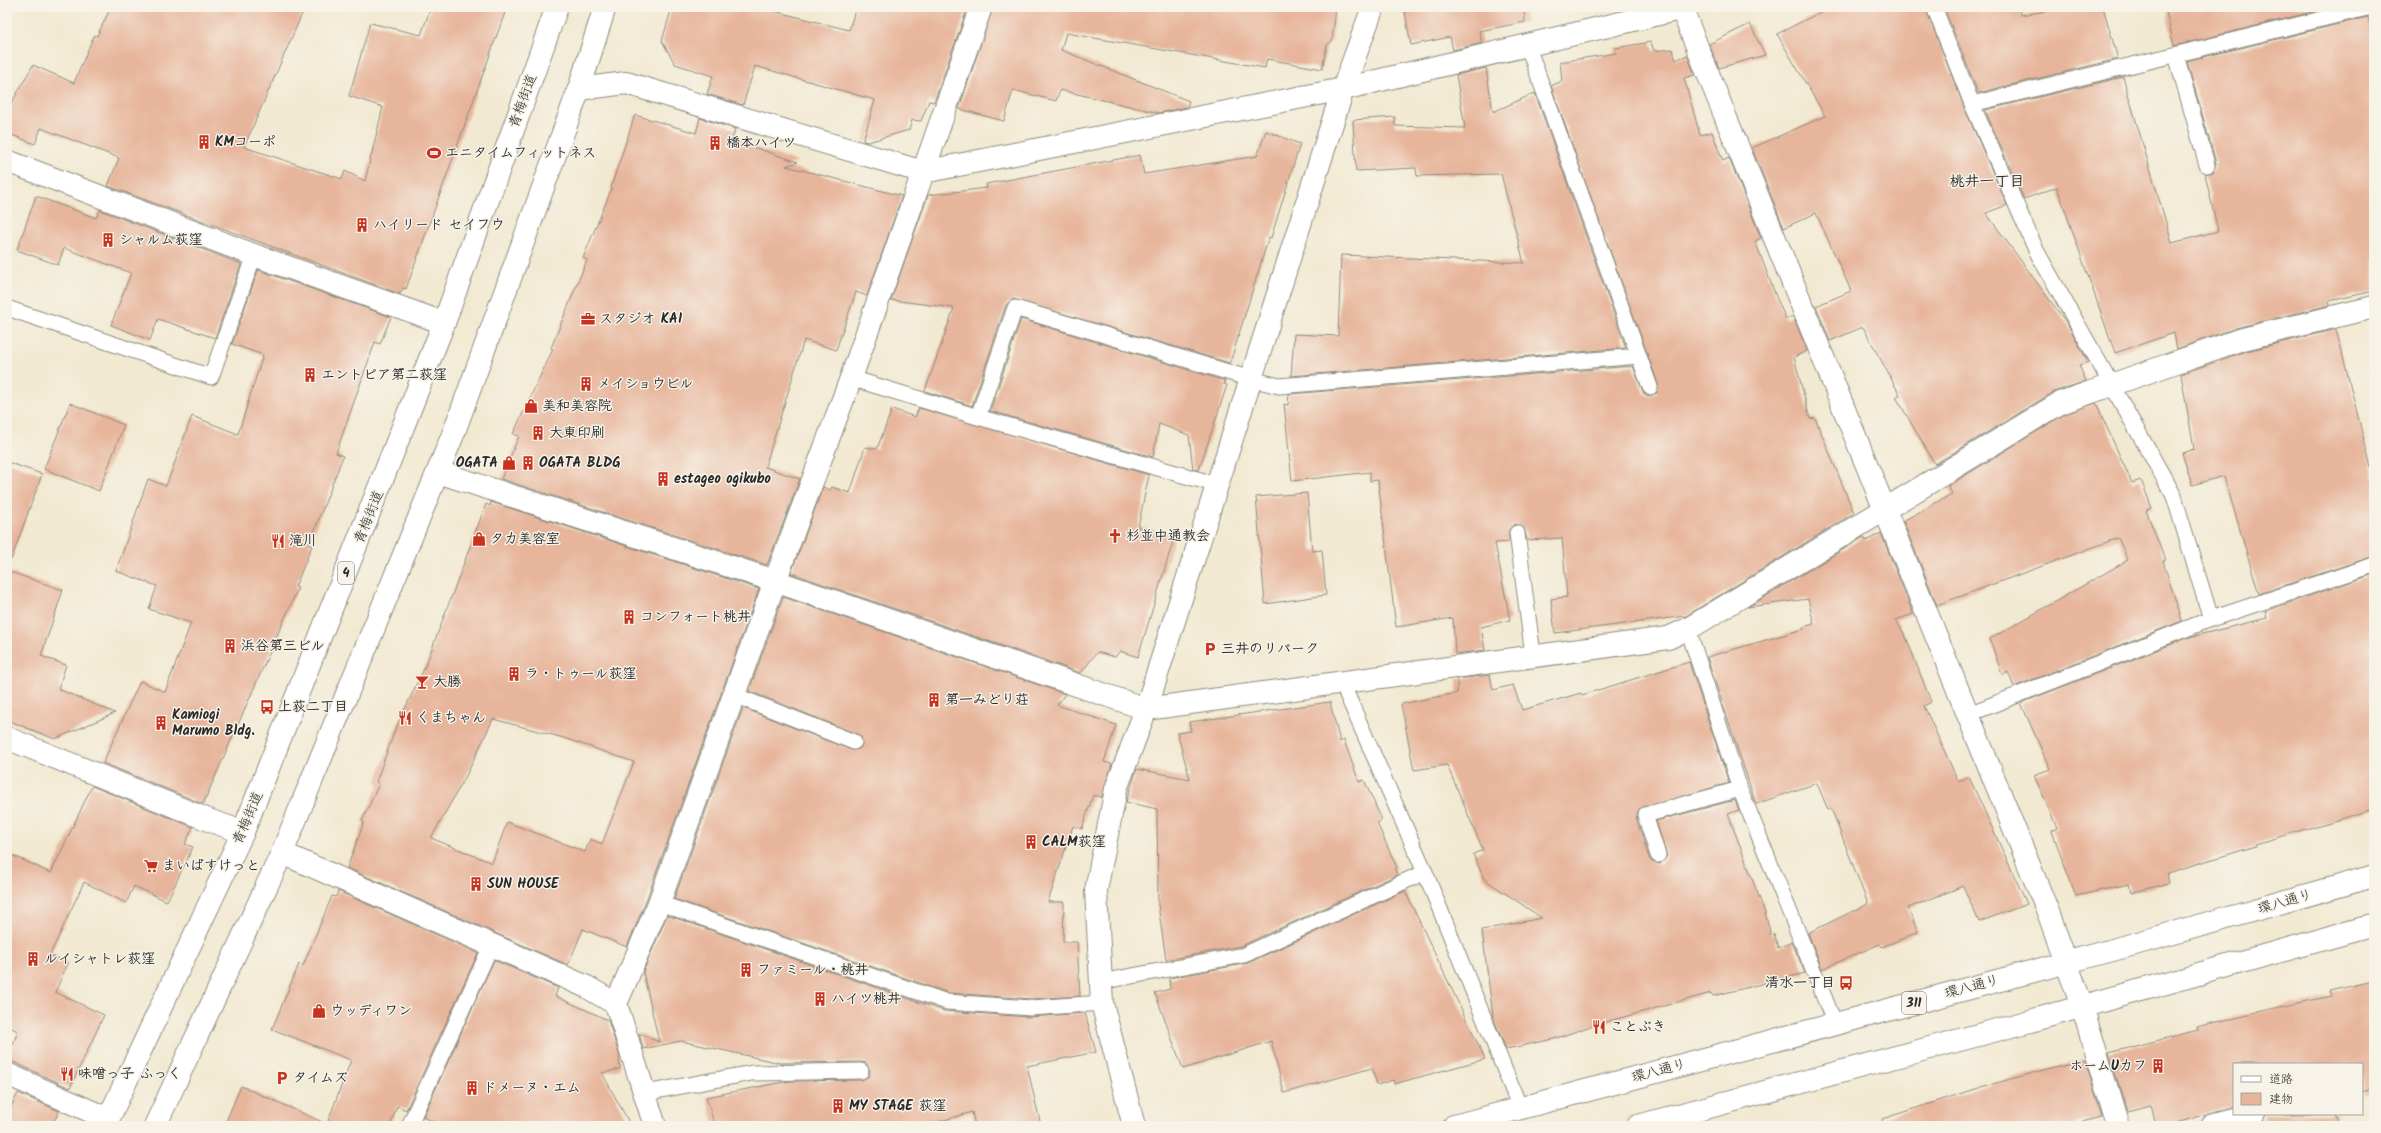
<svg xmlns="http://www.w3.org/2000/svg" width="2381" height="1133" font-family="Kalam,'Klee One',sans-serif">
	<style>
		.building { fill: #e7b59b; fill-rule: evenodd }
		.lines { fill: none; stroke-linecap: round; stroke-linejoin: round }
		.lane-casing { stroke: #8e8a7e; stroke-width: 17 }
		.street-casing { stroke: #8e8a7e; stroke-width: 24 }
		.primary-casing { stroke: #8e8a7e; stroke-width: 24 }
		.lane { stroke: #fff; stroke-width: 15 }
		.street { stroke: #fff; stroke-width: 22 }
		.primary { stroke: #fff; stroke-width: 22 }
		.labels { text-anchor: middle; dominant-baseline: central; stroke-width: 3; stroke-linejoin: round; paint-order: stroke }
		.shield { fill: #f7f3e8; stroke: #686764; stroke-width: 1 }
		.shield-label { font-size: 13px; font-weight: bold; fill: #2b2b2b }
		.street-label { font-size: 14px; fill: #2b2b2b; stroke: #f7f3e8 }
		.poi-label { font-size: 14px; font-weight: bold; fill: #2b2b2b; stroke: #f7f3e8; text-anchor: start }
		.neighbourhood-label { font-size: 15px; font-weight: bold; fill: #2b2b2b; stroke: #f7f3e8 }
	</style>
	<rect width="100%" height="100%" fill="#f7f3e8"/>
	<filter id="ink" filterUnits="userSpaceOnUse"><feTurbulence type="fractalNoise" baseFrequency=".025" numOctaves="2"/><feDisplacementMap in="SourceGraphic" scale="8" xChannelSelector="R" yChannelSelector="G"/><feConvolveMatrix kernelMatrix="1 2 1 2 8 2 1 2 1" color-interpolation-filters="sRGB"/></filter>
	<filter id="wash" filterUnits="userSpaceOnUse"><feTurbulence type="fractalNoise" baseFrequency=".012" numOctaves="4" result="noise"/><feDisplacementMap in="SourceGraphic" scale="16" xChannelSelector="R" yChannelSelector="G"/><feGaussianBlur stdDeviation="0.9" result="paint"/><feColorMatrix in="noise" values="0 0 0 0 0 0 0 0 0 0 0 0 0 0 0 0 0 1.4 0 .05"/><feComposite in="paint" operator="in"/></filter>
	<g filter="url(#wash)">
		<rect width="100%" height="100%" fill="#f2e9d2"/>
		<g id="blocks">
			<!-- building -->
			<path class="building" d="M111 7H305L244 147 342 179 345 171 365 181 383 107 349 96 370 23 421 35 431 7H507L406 289 403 288 400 294 108 186 119 158 41 128 35 144 7 133V111L33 65 74 83 94 35 97 36Z
				M672 7H758L849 30 856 7H968L934 102 929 101 921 121 912 120 909 130 868 142 863 141 875 100 755 66 743 105 707 94 713 76 675 64 662 41Z
				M993 7H1336L1332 41 1327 45 1322 69 1267 59 1265 68 1066 33 1061 50 1189 101 1187 107 1159 113 1060 90 1056 101 1013 90 1004 121 959 109Z
				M1404 7H1524L1525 22 1479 31 1482 43 1453 50 1450 37 1411 45Z
				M1831 7H1925L1964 107 2007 205 1986 213 2068 325 2088 362 2079 365 2086 381 2054 392 1935 464 1896 397 1900 395 1863 327 1830 341 1816 306 1851 291 1816 213 1784 228 1752 148 1825 116 1777 34Z
				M1944 7H2019L2021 15 2073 7H2103L2118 59 1978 93Z
				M2165 7H2333L2174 46Z
				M2368 17 2374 45V291L2329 301 2330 305 2236 328 2177 349 2174 333 2115 353 2057 187 2024 199 1985 110 2123 77 2172 243 2218 231 2205 174 2213 172 2216 163 2187 61Z
				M1750 24 1765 55 1719 68 1709 44Z
				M1651 42 1654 51 1672 49 1676 60 1687 55 1695 75 1684 78 1700 135 1712 132 1723 161 1729 158 1761 238 1755 241 1777 299 1786 319 1793 316 1807 351 1794 357 1810 419 1815 418 1854 513 1686 616 1555 633 1551 599 1567 597 1562 538 1527 540 1524 528 1515 524 1509 530V542L1495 543 1510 620 1481 627 1485 650 1455 654 1453 618 1396 627 1378 480 1370 481V472L1292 481 1284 404 1288 405 1289 394 1633 366 1644 394 1649 396 1657 393 1658 384 1551 86 1562 81 1560 62 1616 53 1615 48Z
				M1486 68 1493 112 1535 93 1626 348 1291 376 1294 334 1338 336 1341 255 1524 263 1501 174 1417 176 1416 168 1356 171 1353 120 1395 117V126L1465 128 1456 75Z
				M635 115 696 133 700 118 735 129 732 140 798 162 786 166 902 196 867 296 856 292 836 350 804 340 765 467 800 479 767 565 501 479 519 436 513 434 553 349 551 348 587 260 583 258 612 188 611 187Z
				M1266 131 1300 144 1271 238 1269 237 1230 363 1013 299 1006 305 972 406 925 391 954 308 891 300 928 195 987 188 986 184 1140 155 1144 174 1257 156Z
				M36 196 96 218 100 210 241 264 215 338 158 319 150 340 111 325 131 273 64 248 58 265 17 250Z
				M258 270 391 317 380 344 375 342 336 453 343 456 309 545 312 546 295 587 298 588 203 804 103 763 140 681 165 692 191 623 149 609 157 586 116 571 148 479 166 486 192 416 238 434 263 355 232 344Z
				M1021 319 1225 381 1224 384 1227 385 1199 470 1193 469 1189 435 1159 424 1153 457 990 411Z
				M2336 329 2374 480V556L2259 594 2224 476 2192 485 2182 453 2194 449 2181 374 2243 352Z
				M70 403 124 425 99 491 44 469Z
				M2096 403 2132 483 2141 480 2152 508 2146 510 2165 560 2163 561 2182 621 2014 687 2008 672 2002 675 1990 639 2128 560 2118 538 1937 605 1903 521 1952 494 1948 486 2065 414Z
				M919 408 1149 475 1138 527 1175 535 1138 657 1120 651 1115 657 1097 652 1081 673 791 573 823 487 830 490 832 487 850 493 865 447 877 449 892 409 915 417Z
				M7 462 42 474 11 560 7 559Z
				M1307 493 1312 551 1322 550 1326 595 1265 604 1256 497Z
				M491 502 759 589 647 898 627 947 583 929 568 965 347 868 364 822 362 821 379 784 376 782 395 730 427 662 486 504 490 506ZM493 719 564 738 634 762 602 844 590 839 585 852 507 822 492 863 431 838 467 774Z
				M1881 533 1913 614 1896 620 1906 637 1931 702 1924 706 1958 781 1969 777 2027 904 1979 922 1963 886 1908 908 1918 932 1882 947 1880 944 1822 969 1808 933 1868 904 1831 808 1828 810 1817 783 1756 804 1707 657 1804 629 1803 627 1814 624 1808 599 1748 607 1864 537 1866 541Z
				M7 571 63 590 41 656 66 665 58 689 115 713 55 739 7 720Z
				M2374 574V809L2255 844 2256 846 2167 873 2169 883 2131 893 2129 884 2076 896 2052 831 2057 828 2034 775 2050 769 2021 703 2190 637 2267 618 2265 611Z
				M783 597 1065 694 1057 705 1116 725 1104 762 1112 764 1102 797 1093 795 1082 829 1073 826 1048 902H1064L1063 942H1077L1080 996 1031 999 949 993 674 899 743 708 851 750 859 749 862 745 861 737 857 734 749 691Z
				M1689 662 1729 783 1639 809 1636 818 1649 858 1652 862 1660 864 1667 856 1656 821 1735 800 1739 810 1728 814 1765 913 1771 935 1774 934 1778 948 1792 942 1805 973 1713 996 1711 993 1591 1026 1554 1039 1506 1049 1493 1017 1482 930 1542 918 1484 879 1473 854 1483 850 1447 765 1414 770 1401 704 1457 693V679L1490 675 1493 690 1513 685 1522 710 1581 693 1582 695Z
				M1330 702 1340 742 1344 740 1359 782 1364 780 1382 820 1377 823 1397 868 1395 869 1397 875 1241 946 1166 960 1158 905 1157 809 1126 802 1137 769 1190 779 1177 733 1191 731 1189 722Z
				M92 786 193 827 185 844 193 847 167 901 134 886 126 903 84 882 50 955 68 963 55 992 104 1015 70 1088 7 1059 18 1031 7 1026V853L51 873Z
				M338 891 478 953 406 1110 397 1106 390 1126H224L241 1086 327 1124 351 1060 272 1029 299 964 303 966 332 896 336 897Z
				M1405 891 1485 1059 1394 1084 1393 1080 1377 1085 1372 1068 1284 1093 1271 1041 1183 1069 1155 993 1170 989 1169 978 1248 963Z
				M667 915 944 1011 1030 1017 1085 1013 1096 1052 1027 1066 1041 1126H975L972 1112 924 1126H715L706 1097 789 1081 862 1080 869 1076 870 1070 866 1063 861 1062 780 1063 681 1041 643 1049 639 1033 659 1042 643 972Z
				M494 960 558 988 555 996 608 1020 619 1054 620 1069 602 1073 631 1126H445L423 1117Z
				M2374 981V1090L2362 1093V1064H2234V1106L2165 1126H2156L2151 1105 2127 1111 2109 1053 2198 1030 2197 1027 2244 1015 2331 996 2329 991Z
				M2085 1059 2102 1117 2066 1126H1883L1882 1119 1985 1086Z
				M18 1093 59 1111 52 1126H7V1115Z
				M2266 1114H2337L2340 1126H2257L2263 1122Z"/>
		</g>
	</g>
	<g filter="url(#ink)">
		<use href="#blocks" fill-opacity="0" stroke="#8e8a7e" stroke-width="1"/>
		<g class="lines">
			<defs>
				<path id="lane" d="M1934 7 1972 104 2037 252 2174 496 2211 619
					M1527 44 1650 387
					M2176 55 2207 165
					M1972 104 2371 7
					M7 308 211 377 254 255
					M851 378 978 417 1218 485
					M978 417 1015 308 1251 379 1279 386 1639 356
					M1517 533 1533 655
					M1688 629 1740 789 1835 1024
					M1341 681 1425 872 1520 1108
					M734 695 854 742
					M1969 714 2211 619 2374 565
					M1658 855 1645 815 1740 789
					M659 903 947 1002 1031 1008 1102 1003
					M1100 982 1244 955 1425 872
					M645 1093 752 1073 861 1071
					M409 1126 491 946"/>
				<path id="street" d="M1681 7 2048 912 2082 1006 2118 1126
					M579 89 626 83 923 172 1343 89 1688 7
					M7 161 254 255 444 323
					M438 472 775 581 1146 709 1668 638 1688 629 2060 403 2239 340 2374 307
					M7 738 211 821 243 832
					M282 853 587 987 616 1004
					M7 1074 108 1119
					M655 1126 616 1004 659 903 775 581 851 378 981 7
					M1134 1126 1102 1003 1096 890 1116 789 1146 709 1343 89 1373 7
					M2212 1126 2254 1114"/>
				<path id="primary" d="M105 1126 243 832 444 323 557 7
					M155 1126 282 853 454 432 579 89 605 7
					M1454 1126 2131 945 2374 876
					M1638 1126 2023 1023 2374 925"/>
			</defs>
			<!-- lane casing -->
			<use href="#lane" class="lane-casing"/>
			<!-- street casing -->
			<use href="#street" class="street-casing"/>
			<!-- primary casing -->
			<use href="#primary" class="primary-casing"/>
			<!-- lane -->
			<use href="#lane" class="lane"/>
			<!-- street -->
			<use href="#street" class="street"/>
			<!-- primary -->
			<use href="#primary" class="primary"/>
		</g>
	</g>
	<!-- icons -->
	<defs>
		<symbol id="building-bare" viewBox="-9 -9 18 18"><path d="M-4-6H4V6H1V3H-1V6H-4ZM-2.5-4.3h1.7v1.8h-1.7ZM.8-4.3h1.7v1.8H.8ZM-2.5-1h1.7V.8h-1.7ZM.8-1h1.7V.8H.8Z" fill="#c8321e" stroke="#f7f3e8" stroke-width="2.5" paint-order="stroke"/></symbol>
		<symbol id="stadium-bare" viewBox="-9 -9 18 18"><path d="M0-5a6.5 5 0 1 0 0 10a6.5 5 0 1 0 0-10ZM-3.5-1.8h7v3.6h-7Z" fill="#c8321e" stroke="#f7f3e8" stroke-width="2.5" paint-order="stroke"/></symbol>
		<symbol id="office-bare" viewBox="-9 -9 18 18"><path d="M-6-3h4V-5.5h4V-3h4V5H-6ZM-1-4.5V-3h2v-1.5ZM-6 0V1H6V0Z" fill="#c8321e" stroke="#f7f3e8" stroke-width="2.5" paint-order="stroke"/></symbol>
		<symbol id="shop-bare" viewBox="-9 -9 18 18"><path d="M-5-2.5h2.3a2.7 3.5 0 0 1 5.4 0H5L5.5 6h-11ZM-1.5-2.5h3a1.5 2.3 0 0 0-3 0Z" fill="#c8321e" stroke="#f7f3e8" stroke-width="2.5" paint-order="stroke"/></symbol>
		<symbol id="church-bare" viewBox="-9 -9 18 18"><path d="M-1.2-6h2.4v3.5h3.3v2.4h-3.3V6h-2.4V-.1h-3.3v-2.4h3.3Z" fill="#c8321e" stroke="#f7f3e8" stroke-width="2.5" paint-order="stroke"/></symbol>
		<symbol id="restaurant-bare" viewBox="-9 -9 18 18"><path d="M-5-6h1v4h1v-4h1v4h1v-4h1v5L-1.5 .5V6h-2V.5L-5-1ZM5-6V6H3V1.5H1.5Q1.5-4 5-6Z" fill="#c8321e" stroke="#f7f3e8" stroke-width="2.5" paint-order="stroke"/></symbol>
		<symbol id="parking-bare" viewBox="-9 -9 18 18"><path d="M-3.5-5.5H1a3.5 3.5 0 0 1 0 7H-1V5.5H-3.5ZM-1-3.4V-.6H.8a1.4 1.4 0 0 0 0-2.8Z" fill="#c8321e" stroke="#f7f3e8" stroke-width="2.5" paint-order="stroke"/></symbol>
		<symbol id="bar-bare" viewBox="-9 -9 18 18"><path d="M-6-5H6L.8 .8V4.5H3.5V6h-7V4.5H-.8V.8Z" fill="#c8321e" stroke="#f7f3e8" stroke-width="2.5" paint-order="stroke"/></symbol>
		<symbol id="bus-bare" viewBox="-9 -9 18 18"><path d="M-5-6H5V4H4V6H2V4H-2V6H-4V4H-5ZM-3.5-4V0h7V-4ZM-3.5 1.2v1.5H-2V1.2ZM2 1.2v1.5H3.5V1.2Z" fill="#c8321e" stroke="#f7f3e8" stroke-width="2.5" paint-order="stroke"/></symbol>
		<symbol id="supermarket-bare" viewBox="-9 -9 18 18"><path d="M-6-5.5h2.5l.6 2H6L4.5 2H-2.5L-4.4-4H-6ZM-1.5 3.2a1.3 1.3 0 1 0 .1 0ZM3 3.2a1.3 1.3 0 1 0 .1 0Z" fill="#c8321e" stroke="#f7f3e8" stroke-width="2.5" paint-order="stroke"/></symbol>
	</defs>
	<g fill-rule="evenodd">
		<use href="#building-bare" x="194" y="132" width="20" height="20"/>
		<use href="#building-bare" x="705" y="133" width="20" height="20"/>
		<use href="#stadium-bare" x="424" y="143" width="20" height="20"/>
		<use href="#building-bare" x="352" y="215" width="20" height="20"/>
		<use href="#building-bare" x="98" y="230" width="20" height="20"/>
		<use href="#office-bare" x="578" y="309" width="20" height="20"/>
		<use href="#building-bare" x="300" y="365" width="20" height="20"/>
		<use href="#building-bare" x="576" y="374" width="20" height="20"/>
		<use href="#shop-bare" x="521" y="396" width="20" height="20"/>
		<use href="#building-bare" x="528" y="423" width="20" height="20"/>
		<use href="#shop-bare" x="499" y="453" width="20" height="20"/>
		<use href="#building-bare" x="518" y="453" width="20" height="20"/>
		<use href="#building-bare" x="653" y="469" width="20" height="20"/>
		<use href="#church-bare" x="1105" y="526" width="20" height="20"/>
		<use href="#shop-bare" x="469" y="529" width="20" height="20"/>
		<use href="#restaurant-bare" x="268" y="531" width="20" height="20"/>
		<use href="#building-bare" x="619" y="607" width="20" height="20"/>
		<use href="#building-bare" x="220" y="636" width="20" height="20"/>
		<use href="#parking-bare" x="1200" y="639" width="20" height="20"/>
		<use href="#building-bare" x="504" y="664" width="20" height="20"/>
		<use href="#bar-bare" x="412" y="672" width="20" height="20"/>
		<use href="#building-bare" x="924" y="690" width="20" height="20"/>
		<use href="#bus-bare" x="257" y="697" width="20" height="20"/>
		<use href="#restaurant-bare" x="395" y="708" width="20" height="20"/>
		<use href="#building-bare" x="151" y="713" width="20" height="20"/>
		<use href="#building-bare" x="1021" y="832" width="20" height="20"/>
		<use href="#supermarket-bare" x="141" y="856" width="20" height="20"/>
		<use href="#building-bare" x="466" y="874" width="20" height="20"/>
		<use href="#building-bare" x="23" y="949" width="20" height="20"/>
		<use href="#building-bare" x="736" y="960" width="20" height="20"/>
		<use href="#bus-bare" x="1836" y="973" width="20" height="20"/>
		<use href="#building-bare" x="810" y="989" width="20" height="20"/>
		<use href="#shop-bare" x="309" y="1001" width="20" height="20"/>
		<use href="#restaurant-bare" x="1589" y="1017" width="20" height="20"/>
		<use href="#building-bare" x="2148" y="1056" width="20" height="20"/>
		<use href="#restaurant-bare" x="57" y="1064" width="20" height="20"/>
		<use href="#parking-bare" x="272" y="1068" width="20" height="20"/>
		<use href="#building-bare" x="462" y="1078" width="20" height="20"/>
		<use href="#building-bare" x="828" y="1096" width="20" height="20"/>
	</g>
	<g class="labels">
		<!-- shield labels -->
		<g class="shield">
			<rect x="338" y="562" width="16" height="22" rx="3"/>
			<rect x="1902" y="992" width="24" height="22" rx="3"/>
		</g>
		<g class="shield-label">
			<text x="346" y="573">4</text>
			<text x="1914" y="1003">311</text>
		</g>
		<!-- street labels -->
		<g class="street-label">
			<text transform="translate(523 101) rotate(-70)">青梅街道</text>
			<text transform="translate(369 517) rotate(-68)">青梅街道</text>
			<text transform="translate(248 818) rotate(-67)">青梅街道</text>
			<text transform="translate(2285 902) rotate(-16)">環八通り</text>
			<text transform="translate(1972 987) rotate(-15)">環八通り</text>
			<text transform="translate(1659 1071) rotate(-15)">環八通り</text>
		</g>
		<!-- poi labels -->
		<g class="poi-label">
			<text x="215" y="142">KMコーポ</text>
			<text x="726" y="143">橋本ハイツ</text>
			<text x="445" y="153">エニタイムフィットネス</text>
			<text x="373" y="225">ハイリード セイフウ</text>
			<text x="119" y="240">シャルム荻窪</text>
			<text x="599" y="319">スタジオ KAI</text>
			<text x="321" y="375">エントピア第二荻窪</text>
			<text x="597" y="384">メイショウビル</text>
			<text x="542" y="406">美和美容院</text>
			<text x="549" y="433">大東印刷</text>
			<text x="498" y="463" text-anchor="end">OGATA</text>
			<text x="539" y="463">OGATA BLDG</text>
			<text x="674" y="479">estageo ogikubo</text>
			<text x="1126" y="536">杉並中通教会</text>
			<text x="490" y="539">タカ美容室</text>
			<text x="289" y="541">滝川</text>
			<text x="640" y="617">コンフォート桃井</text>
			<text x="241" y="646">浜谷第三ビル</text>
			<text x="1221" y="649">三井のリパーク</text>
			<text x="525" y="674">ラ・トゥール荻窪</text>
			<text x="433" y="682">大勝</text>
			<text x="945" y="700">第一みどり荘</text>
			<text x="278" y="707">上荻二丁目</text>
			<text x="172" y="715">Kamiogi<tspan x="172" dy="16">Marumo Bldg.</tspan></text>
			<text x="416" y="718">くまちゃん</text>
			<text x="1042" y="842">CALM荻窪</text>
			<text x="162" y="866">まいばすけっと</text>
			<text x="487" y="884">SUN HOUSE</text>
			<text x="44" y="959">ルイシャトレ荻窪</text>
			<text x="757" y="970">ファミール・桃井</text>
			<text x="1835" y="983" text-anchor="end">清水一丁目</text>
			<text x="831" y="999">ハイツ桃井</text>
			<text x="330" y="1011">ウッディワン</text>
			<text x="1610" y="1027">ことぶき</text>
			<text x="2147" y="1066" text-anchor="end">ホームUカフ</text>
			<text x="78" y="1074">味噌っ子 ふっく</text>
			<text x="293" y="1078">タイムズ</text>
			<text x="483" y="1088">ドメーヌ・エム</text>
			<text x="849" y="1106">MY STAGE 荻窪</text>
		</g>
		<!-- neighbourhood labels -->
		<g class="neighbourhood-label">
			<text x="1987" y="182">桃井一丁目</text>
		</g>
	</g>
	<!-- margin -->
	<rect width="2381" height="1133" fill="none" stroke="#f7f3e8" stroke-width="24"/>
	<!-- legend -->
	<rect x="2233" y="1063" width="130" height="52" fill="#f7f3e8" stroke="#a5a39c"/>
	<rect x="2241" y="1076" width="20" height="6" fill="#ffffff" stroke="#a5a39c"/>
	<text x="2269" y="1083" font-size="12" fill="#2b2b2b">道路</text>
	<rect x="2241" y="1093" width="20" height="12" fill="#e7b59b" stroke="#a5a39c"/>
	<text x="2269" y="1103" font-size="12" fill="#2b2b2b">建物</text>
</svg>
